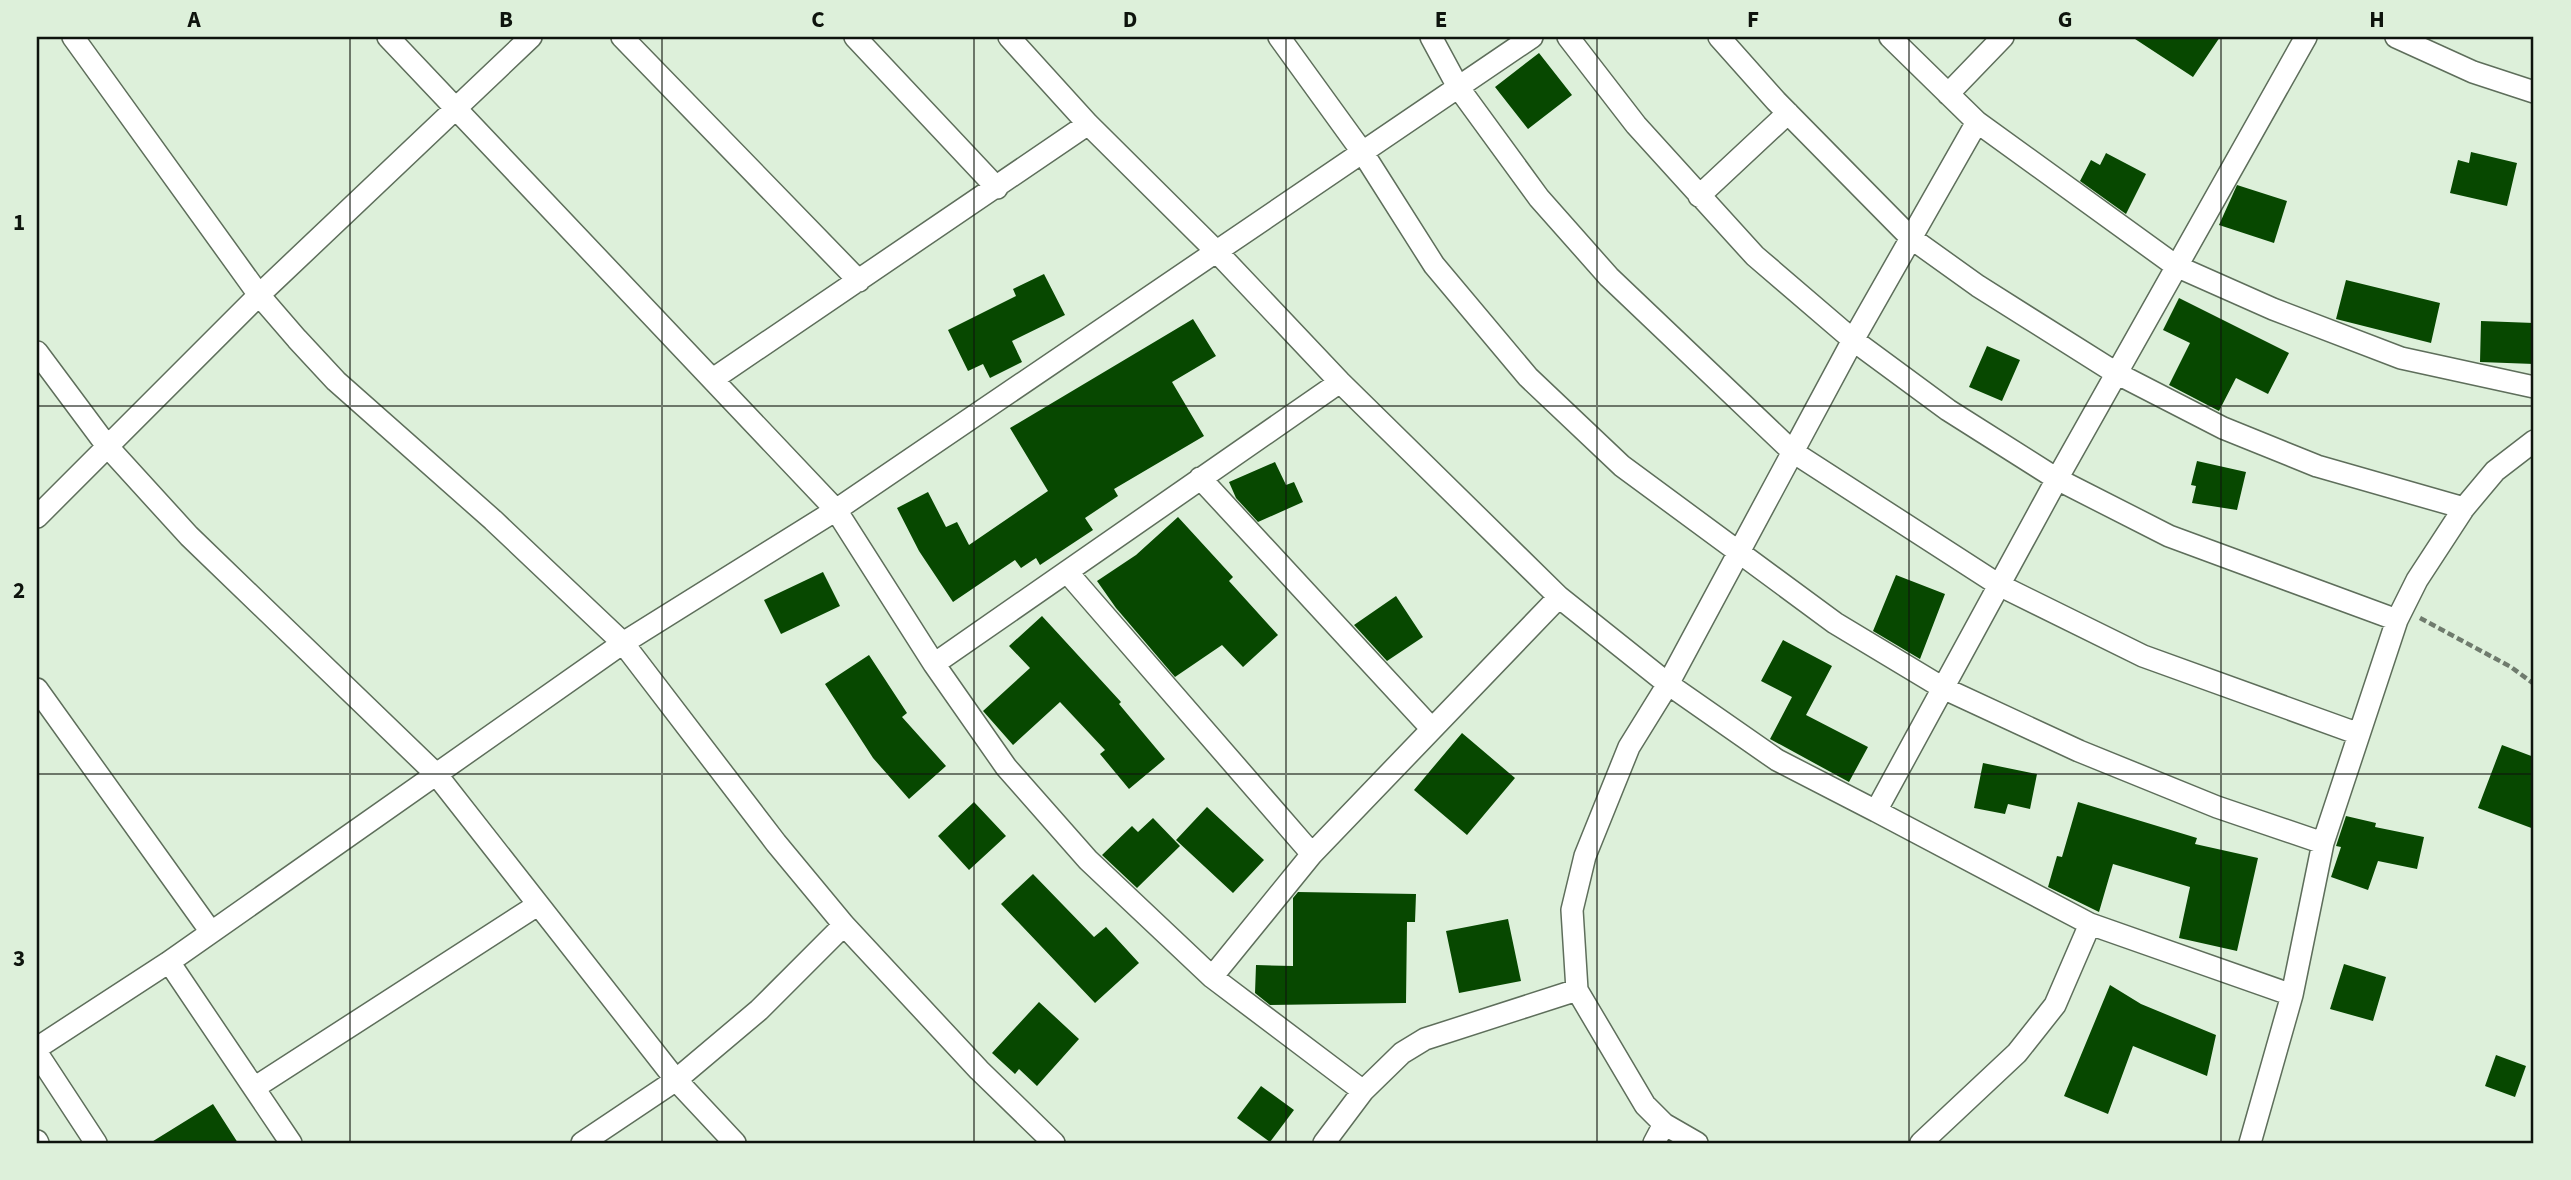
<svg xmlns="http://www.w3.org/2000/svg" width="2571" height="1180" font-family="'Source Sans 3',sans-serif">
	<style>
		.building { fill: #074800 }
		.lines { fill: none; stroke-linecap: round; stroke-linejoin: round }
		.street-casing { stroke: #5e6e5b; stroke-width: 24 }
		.path { stroke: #6f7b6d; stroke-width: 4.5; stroke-dasharray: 7 3.5; stroke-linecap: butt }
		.street { stroke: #fff; stroke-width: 21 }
		.grid { fill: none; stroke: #0e140d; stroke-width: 2; stroke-opacity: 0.55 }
		.neatline { fill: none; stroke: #0e140d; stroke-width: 2.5 }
		.grid-label { font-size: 23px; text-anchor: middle; font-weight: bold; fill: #0e140d }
	</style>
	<rect width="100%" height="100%" fill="#ddf0da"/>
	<!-- building -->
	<path class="building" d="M2132 37H2220L2193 77Z
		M1539 53 1572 95 1528 129 1495 87Z
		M2471 152 2517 163 2507 206 2450 193 2458 160 2469 163Z
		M2106 153 2146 174 2126 214 2080 181 2091 160 2100 165Z
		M2237 185 2287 201 2274 243 2219 225Z
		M1044 274 1065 315 1012 341 1022 362 990 378 983 364 968 371 948 330 1016 296 1013 289Z
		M2346 280 2440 303 2431 343 2336 319Z
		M2179 298 2289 353 2268 394 2236 378 2219 411 2169 385 2190 343 2163 330Z
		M1193 319 1216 356 1172 382 1204 436 1114 489 1118 496 1085 518 1093 530 1040 565 1036 558 1021 568 1015 560 953 602 919 551 897 508 928 492 946 527 957 522 969 545 1048 491 1010 428Z
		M2481 321 2534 323V364L2480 362Z
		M1987 346 2020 360 2002 401 1969 387Z
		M2197 461 2246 472 2237 510 2192 503 2196 486 2191 485Z
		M1275 462 1286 485 1294 482 1303 502 1258 522 1236 498 1229 482Z
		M1178 517 1233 577 1229 581 1278 635 1243 667 1222 645 1175 677 1116 608 1097 581 1136 555Z
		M823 572 840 606 781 634 764 600Z
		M1896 575 1945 594 1920 659 1873 631Z
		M1396 596 1423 637 1387 661 1354 625Z
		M1042 616 1121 702 1119 704 1165 759 1129 789 1100 754 1105 750 1060 702 1013 745 983 711 1030 668 1009 646Z
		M1783 640 1832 666 1806 715 1868 747 1849 782 1770 739 1792 697 1761 681Z
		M869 655 907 713 902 717 946 766 909 799 873 758 825 684Z
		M1462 733 1515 778 1467 835 1414 790Z
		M2502 745 2534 757V829L2478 808Z
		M1983 763 2037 774 2030 809 2008 804 2005 814 1974 808Z
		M974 802 1006 836 969 870 938 836Z
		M2078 802 2197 838 2195 844 2258 858 2237 951 2179 938 2190 887 2113 864 2099 912 2048 887 2057 856 2062 857Z
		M1207 807 1264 860 1233 893 1176 840Z
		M2346 816 2376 823 2375 827 2424 837 2417 869 2378 861 2368 890 2331 877 2341 847 2336 846Z
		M1153 818 1180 846 1137 888 1102 855 1132 826 1138 832Z
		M1033 874 1094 937 1106 927 1139 963 1095 1003 1001 904Z
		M1298 892 1416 894 1415 922H1407L1406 1003 1270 1005 1255 993 1256 965 1293 966V898Z
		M1508 919 1521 981 1459 993 1446 931Z
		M2344 964 2386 977 2373 1021 2330 1009Z
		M2110 985 2141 1004 2216 1035 2207 1076 2133 1046 2108 1114 2064 1096Z
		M1039 1002 1079 1039 1037 1086 1019 1069 1015 1074 992 1053Z
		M2496 1055 2526 1066 2515 1097 2485 1086Z
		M1261 1086 1294 1110 1270 1142 1237 1118Z
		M213 1104 238 1143H150Z"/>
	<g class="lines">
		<defs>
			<path id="street" d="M73 37 259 295 297 339 336 381 493 520 623 643 776 843 844 925 979 1070 1054 1143
				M388 37 836 510 934 664 1006 767 1088 860 1212 977 1363 1091 1324 1143
				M622 37 859 281
				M855 37 997 188
				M1009 37 1088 124 1217 252 1340 382 1559 597 1668 684 1777 760 1876 811
				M1279 37 1363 153 1434 265 1528 377 1622 466 1835 623 1943 688 2079 751 2217 807 2323 843
				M1431 37 1458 87 1539 198 1609 277 1793 452 1999 585 2143 656 2359 734
				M1568 37 1636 125 1755 256 1853 340 1948 410 2057 479 2169 536 2397 620
				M1719 37 1776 101 1911 238 1978 286 2116 373 2223 428 2317 466 2464 508
				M2396 37 2473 72 2534 92
				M1948 94 2003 37
				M1977 122 2176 266 2273 309 2401 358 2534 387
				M1699 196 1788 113
				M37 352 107 446 189 536 436 774 676 1080 735 1143
				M713 379 1088 124
				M1200 478 1432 729
				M37 517 259 295 531 37
				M1067 572 1312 854
				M934 664 1340 382
				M37 689 211 932
				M2090 924 1876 811 2057 479 2306 37
				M169 962 291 1143
				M1212 977 1312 854 1559 597
				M37 1048 169 962 623 643 836 510 1532 37
				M37 1053 96 1143
				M254 1088 536 906
				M1363 1091 1402 1053 1425 1039 1577 990
				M37 1141 38 1143
				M582 1143 676 1080 759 1010 844 925
				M1654 1143 1664 1124
				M1697 1143 1664 1124 1645 1105 1577 990 1572 910 1585 856 1629 747 1668 684 1853 340 1977 122 1890 37
				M1921 1143 2017 1053 2055 1005 2090 924 2292 995
				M2250 1143 2292 995 2323 843 2397 620 2417 580 2464 508 2495 471 2534 441"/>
		</defs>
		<!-- street casing -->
		<use href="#street" class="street-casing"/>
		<!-- path -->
		<path class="path" d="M2420 618 2511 667 2534 684"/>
		<!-- street -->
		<use href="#street" class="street"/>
	</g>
	<!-- grid -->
	<path class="grid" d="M350 37V1143M662 37V1143M974 37V1143M1286 37V1143M1597 37V1143M1909 37V1143M2221 37V1143M37 406H2534M37 774H2534"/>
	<!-- border -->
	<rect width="2571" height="1180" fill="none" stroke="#ddf0da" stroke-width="77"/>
	<rect x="38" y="38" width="2494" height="1104" class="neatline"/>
	<g class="grid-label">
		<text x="194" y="27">A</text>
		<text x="506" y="27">B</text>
		<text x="818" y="27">C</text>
		<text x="1130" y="27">D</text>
		<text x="1441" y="27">E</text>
		<text x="1753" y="27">F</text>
		<text x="2065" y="27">G</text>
		<text x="2377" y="27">H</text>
		<text x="19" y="230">1</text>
		<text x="19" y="598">2</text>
		<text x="19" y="966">3</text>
	</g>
</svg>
